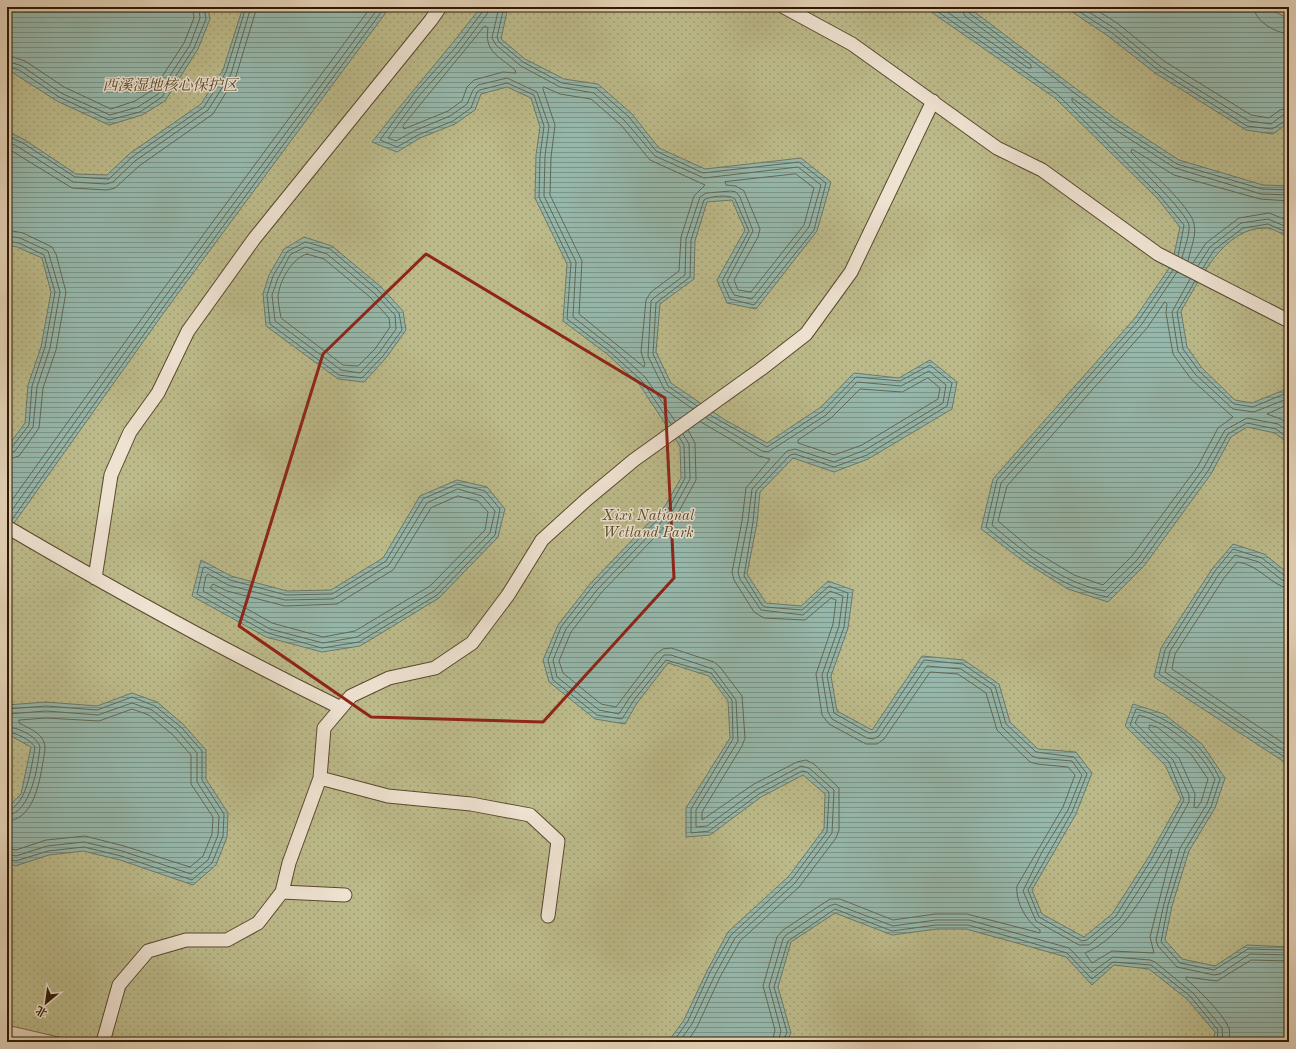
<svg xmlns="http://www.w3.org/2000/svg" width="1296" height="1049" font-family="'Old Standard TT','Noto Serif SC',serif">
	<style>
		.park { fill: url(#park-dots); stroke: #756a45 }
		.water { fill: url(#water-rules); stroke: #6c7967 }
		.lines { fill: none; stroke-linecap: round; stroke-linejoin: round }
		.shore { stroke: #626956; stroke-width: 1 }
		.lane-casing { stroke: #5c482e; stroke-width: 15 }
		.lane { stroke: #eee2d1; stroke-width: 13 }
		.marked { fill: none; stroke: #8f2418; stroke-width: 3; stroke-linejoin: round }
		.labels { text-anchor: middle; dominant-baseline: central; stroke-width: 3; stroke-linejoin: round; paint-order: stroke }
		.park-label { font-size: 15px; font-style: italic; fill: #594a29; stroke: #eee2d1 }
	</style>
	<defs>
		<pattern id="park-dots" width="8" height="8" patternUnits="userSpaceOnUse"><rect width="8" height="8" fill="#bcba8a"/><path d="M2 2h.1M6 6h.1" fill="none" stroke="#a29f75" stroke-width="1.8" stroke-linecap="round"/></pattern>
		<pattern id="water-rules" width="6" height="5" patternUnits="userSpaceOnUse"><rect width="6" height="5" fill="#96b8ac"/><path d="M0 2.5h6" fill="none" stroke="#7b958a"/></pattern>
	</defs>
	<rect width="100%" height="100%" fill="#e5d3b8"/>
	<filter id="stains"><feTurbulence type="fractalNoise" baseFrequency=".005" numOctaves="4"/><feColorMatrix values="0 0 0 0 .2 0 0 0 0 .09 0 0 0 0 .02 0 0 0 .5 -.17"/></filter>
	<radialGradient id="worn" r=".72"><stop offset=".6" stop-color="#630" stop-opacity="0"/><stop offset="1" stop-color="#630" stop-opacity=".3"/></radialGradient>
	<!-- park -->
	<path class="park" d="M7 7H1289V1042H80L7 1025Z"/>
	<!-- water -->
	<path class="water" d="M7 7H208L210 19 198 49 165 101 142 115 109 125 57 101 7 69Z
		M243 7H390L165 311 7 533V447L25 423 28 385 41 347 51 292 42 258 17 247 7 245V131L25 140 76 174 107 175 129 154 201 104 223 70Z
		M481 7H508L501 39 525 59 564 79 598 84 632 114 659 148 705 169 801 158 831 182 817 231 756 309 727 303 717 280 745 230 732 200 707 202 695 241 694 279 660 304 656 352 671 383 725 420 767 443 821 407 854 373 899 378 930 360 957 382 952 409 868 459 834 472 793 458 760 492 757 523 747 574 766 603 801 606 828 581 853 590 848 628 831 676 837 711 872 730 922 656 964 660 999 684 1010 722 1038 749 1076 752 1092 773 1076 814 1032 890 1042 914 1084 937 1112 914 1148 858 1181 799 1165 765 1125 726 1133 704 1164 714 1202 744 1225 778 1215 808 1189 851 1172 906 1165 940 1182 959 1215 966 1247 945 1289 947V1042H1213L1215 1032 1187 999 1149 969 1114 965 1092 985 1066 957 1024 945 966 929H937L892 935 835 913 791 942 778 987 791 1033 786 1042H668L684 1020 707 971 728 932 789 876 824 829 825 794 803 775 761 797 710 835 686 837V808L730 738 728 701 709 676 668 663 637 703 625 724 595 719 549 682 543 660 558 625 590 584 665 506 681 478 680 446 639 384 607 354 563 321 567 264 535 198 536 155 540 127 531 98 507 87 481 94 475 110 455 124 420 138 397 152 372 142C407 96 446 53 481 7Z
		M924 7H968L1116 119 1179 160 1263 185 1289 186V237C1283 235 1273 228 1266 228 1223 227 1200 280 1181 311L1187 347 1202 368 1235 400 1252 403 1289 388V444L1275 433 1247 427 1231 437 1211 474 1144 566 1108 602 1068 589 1023 561 981 529 993 479 1135 318 1172 264 1180 227 1158 199 1055 98Z
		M1065 7H1266L1289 19V122L1273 134 1246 130 1155 73 1108 36Z
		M304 237 332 246 380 286 403 311 406 330 386 358 364 382 338 379 266 326 263 294 269 275 284 249Z
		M457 480 487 487 505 509 498 537 439 598 360 646 322 652 266 637 192 596 201 560 231 576 287 591 331 590 383 558 420 496Z
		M1233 544 1264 554 1289 574V765L1154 677 1161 648 1212 569Z
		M132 693 157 702 183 724 206 750V779L228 813 227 837 216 865 193 885 120 860 83 851 49 855 15 866 7 863V808L21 794 31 747 11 736H7V705L46 702 97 706Z"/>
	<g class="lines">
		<!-- shore -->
		<path class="shore" d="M484 7 483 11 455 48 414 94 380 140 397 147 418 135 453 121 471 108 477 92 480 90 507 83 534 95 544 126 540 156 539 197 571 263 567 319 609 351 642 381 671 424
			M489 7 487 14 459 51 418 97 388 138 396 141 416 130 450 116 467 104 473 90 478 85 507 78 537 92 549 126 545 156 544 196 576 262 573 317 613 348 645 377 675 421
			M499 7 492 38 496 45 521 66 560 87 594 93 625 121 655 156 704 178 798 167 821 185 809 227 752 299 734 295 727 281 753 231 740 197 736 192 731 191 706 193 700 197 686 239 685 275 655 297 651 301 648 356 664 389 693 409
			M504 7 497 37 499 42 523 62 562 83 596 88 629 117 656 151 703 173 799 162 826 183 814 230 754 305 730 299 722 281 749 231 735 199C730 194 709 196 704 200L691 240 690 277 656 303 653 354 668 386 697 406
			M931 7 1058 95 1160 196 1184 225 1178 256
			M940 7 1028 68H1031V65L965 16 961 7
			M966 7 968 12 1114 123 1177 164 1262 189 1289 190
			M1072 7 1111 32 1158 70 1247 126 1272 129 1289 119
			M1081 7 1114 28 1160 66 1249 121 1271 124 1283 115 1289 114
			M1092 7 1117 23 1164 61 1251 115 1269 118 1280 110 1289 108
			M1254 7C1254 21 1276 33 1289 34
			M485 26 488 28C484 52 499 56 515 70L516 73 503 72 474 80 467 87 462 101 448 111 404 129 403 126Z
			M7 55 25 61 64 87 111 109 135 101 154 89 184 43 194 18 193 7
			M7 61 22 66 61 93 110 115 138 107 158 94 190 45 200 18 199 7
			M7 66 19 70 59 97 109 120 140 112 162 97 194 48 206 19 204 7
			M544 87 560 94 591 99 621 125 650 160 705 185 694 196 681 237 679 271 651 292 646 300 641 352 645 364 644 367 579 314 582 261 550 195 551 157 555 125 543 89Z
			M7 136 23 143 75 177 109 179 132 157 204 107 226 72 246 7
			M7 141 20 148 73 182 106 184 113 182 135 161 208 110 231 74 251 7
			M7 148 72 188 107 190 115 188 139 166 213 114 236 76 257 7
			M796 174 814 188 804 225 751 292 738 290 734 280 758 237 760 229 744 191 736 186 726 185 725 182Z
			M7 230 23 233 52 247 56 254 66 292 56 350 43 388 39 428 19 456 7 460
			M7 236 20 238 48 251 60 292 50 348 37 387 33 427 15 451 7 454
			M7 241 19 243 44 255 55 292 45 347 32 386 29 425 12 447 7 449
			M306 242 330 249 377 289 399 313 402 330 383 356 362 378 339 375 270 324 267 295 273 276 287 252Z
			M306 247 327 254 374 293 395 315 396 329 379 353 360 373 341 370 275 321 272 295 278 278 290 255Z
			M307 254 324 259 370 297 389 318 390 327 375 349 358 366 343 365 281 318C280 311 278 303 278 296 280 280 292 258 307 254Z
			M1182 258C1184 249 1190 235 1189 225 1185 207 1090 120 1072 101V98L1111 127 1175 168 1261 194 1289 195
			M1188 261C1190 250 1197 235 1194 224 1192 208 1144 165 1131 152L1132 149 1174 175 1260 199 1289 201
			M1193 263 1206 243 1239 218 1269 213 1289 221
			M1198 266 1210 247 1241 223 1268 219 1289 228
			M1203 268 1214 250 1243 228 1268 224 1289 233
			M1173 270 1138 321 997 480 986 527C1021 556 1061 588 1107 597L1141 563 1208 471 1228 434 1247 423 1276 429 1289 439
			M1177 272 1142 324 1001 483 992 525C1025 553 1062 583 1105 591L1137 560 1203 469 1225 430 1247 418 1278 424 1289 432
			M1190 279 1172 312 1178 351 1195 374 1233 409 1254 412 1289 398
			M1195 281 1177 312 1183 349 1199 371 1234 404 1253 407 1289 392
			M1165 302 1167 304 1166 313 1173 354 1191 379 1233 417 1218 428 1198 466 1132 556 1103 585 1074 575 1031 549 998 521 1007 486 1147 328Z
			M928 378 940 388 938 399 862 445 834 455 798 443V440L831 418 860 389 902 392Z
			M1289 404 1267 414 1281 419 1289 425
			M710 415 767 447 823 411 856 377 900 381 930 365 952 383 947 406 867 455 834 467 795 454 790 455 756 491 753 522 744 576 762 605 765 607 802 610 829 586 848 593 844 627 827 675 834 713 869 733 876 732 924 660 963 664 995 686 1006 724 1036 752 1074 757 1087 774 1072 812 1028 890 1039 917 1082 941 1087 940 1116 916 1151 860 1184 800 1169 762 1130 725 1136 709C1172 717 1204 746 1220 779L1211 807 1185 850 1168 905 1161 942 1180 963 1214 970 1248 949 1289 950
			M706 418 762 451 768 452 826 415 857 382 901 386 929 371 946 385 943 403 865 450 834 462 795 449 787 451 752 489 748 521 738 572 740 579 761 610 803 615 830 591 843 596 839 626 822 675 828 712 832 719 867 738 873 739 879 736 927 666 961 669 991 689 1002 727 1032 756 1038 758 1072 761 1082 775 1068 810 1042 852 1023 891 1036 921 1079 945H1089L1120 919 1156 863 1189 802V795L1173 760 1135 723 1139 715C1171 724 1200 750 1215 779L1207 804 1180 848 1164 904 1156 940 1158 946 1177 967 1214 975 1220 974 1250 954 1289 955
			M701 422 759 456 770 459 746 488 742 521 732 572 734 580 754 612 764 618 805 620 831 598 836 600 833 624 816 674 822 715 829 724 866 744H877L884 739 930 672 958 674 986 693 997 730 1030 762 1037 764 1068 767 1075 775 1063 807 1017 886C1015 901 1027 923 1040 930V933L967 914H935L893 920 840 899H830L783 930 777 937 763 986 775 1030 772 1042
			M458 484 485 491 500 509 495 535 437 595 359 642 322 648 268 633 197 594 203 568 205 567 230 580 286 595 332 594 386 561 423 499Z
			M458 489 482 496 495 511 490 533 434 591 357 637 323 643 270 629 203 591 206 576 208 574 228 585 285 600 333 599 389 565 427 503Z
			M458 496 478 501 488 512 485 530 430 586 355 631 323 637 272 623 210 588 213 584 227 591 285 606 337 604 393 570 431 508Z
			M7 507 153 303 371 7
			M7 517 158 306 379 7
			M11 521 162 309 385 7
			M1289 577 1285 576 1262 558 1233 549 1215 571 1165 650 1159 674 1289 760
			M1289 582 1282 580 1259 562 1235 555 1219 574 1170 651 1165 672 1289 754
			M1289 588C1272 587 1259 564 1237 562L1224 578 1175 654 1172 669 1289 747
			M7 709 46 706 97 710 132 697 155 706 181 727 202 751V780L224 814 223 836 212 863 192 880 121 856 84 847 48 851 16 861 7 859
			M7 714 46 711 98 715 132 703 152 710 177 730 197 753V782L219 816 218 835 208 860 191 874 122 851 84 842 47 846 16 856 7 854
			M1150 725 1157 727 1191 754 1208 779 1201 802 1197 808 1194 807 1195 794 1179 758 1149 729Z
			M7 727C17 727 37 736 40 747 38 765 31 814 7 815
			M7 732C15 732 31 740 35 747 32 763 27 808 7 810
			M7 821C37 820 41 772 45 750 46 734 30 729 19 723V720L46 718 99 721 132 709 149 715 173 735 191 755V784L213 817 212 834 203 856 190 867 124 846 85 836 46 840 16 850 7 848
			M1172 850 1150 937 1154 953 1112 951 1092 963 1085 953C1124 937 1149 886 1169 851Z
			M673 1042 688 1021 710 972 731 935 792 879 827 832 829 794 828 791 807 772 802 771 759 794 709 831 691 833V809L733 739 732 700 711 673 666 660 634 700 622 719 597 715 553 680 548 660 561 627 593 586 669 508 685 478 684 445 679 437
			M679 1042 692 1024 715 975 735 938 795 883 832 833 834 790 809 768 801 766 756 790 707 826 696 827V810L738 741 736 700 713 669 671 655H664L630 697 619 714 599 710 557 677 553 660 566 629 597 590 673 510 690 479 689 444 683 434
			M687 1042 697 1027 720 977 740 941 799 887 836 838 839 830V788L814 764 806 760 797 762 754 784 702 820V812L742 746 745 738 742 696 720 667 714 662 671 648 663 649 656 654 616 707 601 704 563 673 559 661 571 632 601 593 678 513 696 480 695 443 688 430
			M778 1042 781 1031 769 986 783 939 786 935 829 906 835 904 893 926 936 920H969L1069 948 1092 972 1113 957 1150 960 1155 962 1194 994 1222 1028 1223 1042
			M783 1042 787 1032 774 987 788 941 835 909 892 931 936 925H968L1067 953 1092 979 1113 962 1151 965 1190 996 1218 1030 1217 1042
			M1229 1042C1229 1037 1231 1031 1228 1026 1222 1013 1198 989 1186 979V977L1217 981 1251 960 1289 961"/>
		<defs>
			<path id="lane" d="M784 7 852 44 997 148 1042 170 1158 254 1289 321
				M7 527C116 591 227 652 341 708
				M95 578 111 475 130 432 158 393 188 331 254 239 431 20 440 7
				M320 778 388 796 471 804 530 815 558 841 548 916
				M282 892 345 895
				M103 1042 119 985 148 951 186 940H227L258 923 282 892 289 863 320 778 324 728 351 696 389 678 435 668 472 643 508 595 542 540 586 500 634 460 761 369 806 334 851 272 933 101"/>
		</defs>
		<!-- lane casing -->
		<use href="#lane" class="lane-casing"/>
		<!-- lane -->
		<use href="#lane" class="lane"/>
	</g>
	<!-- marked area -->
	<path class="marked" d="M426 254 665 398 674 578 543 722 371 717 239 626 323 354Z"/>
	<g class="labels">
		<!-- park labels -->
		<g class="park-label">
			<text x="170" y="86">西溪湿地核心保护区</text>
			<text x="648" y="516">Xixi National<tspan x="648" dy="17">Wetland Park</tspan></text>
		</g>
	</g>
	<!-- margin -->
	<rect width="1296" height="1049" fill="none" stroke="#e5d3b8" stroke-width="24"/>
	<rect x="8" y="8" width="1280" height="1033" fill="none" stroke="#2e1a00" stroke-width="2"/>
	<rect x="12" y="12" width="1272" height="1025" fill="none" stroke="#2e1a00"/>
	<!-- north arrow -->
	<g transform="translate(46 1003) rotate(209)" stroke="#eee2d1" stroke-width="3" paint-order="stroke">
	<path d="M0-3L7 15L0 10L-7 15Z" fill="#2e1a00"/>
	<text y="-6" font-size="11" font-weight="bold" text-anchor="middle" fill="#2e1a00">北</text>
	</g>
	<rect width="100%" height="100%" filter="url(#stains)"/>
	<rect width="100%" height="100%" fill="url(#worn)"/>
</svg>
